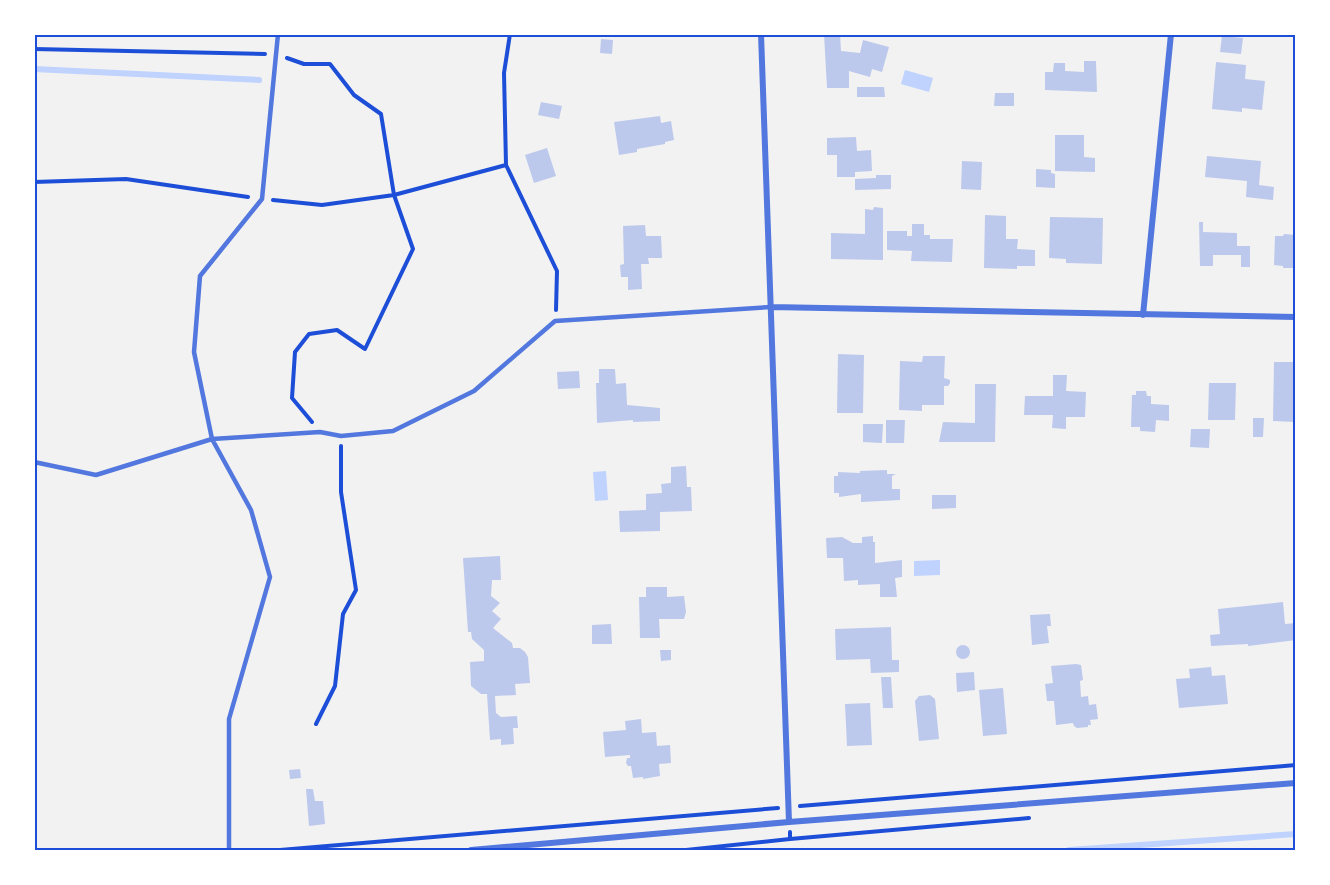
<svg xmlns="http://www.w3.org/2000/svg" width="1330" height="885" font-family="Jost,sans-serif">
	<style>
		.water { fill: #bfd3fe }
		.lines { fill: none; stroke-linecap: round; stroke-linejoin: round }
		.stream { stroke: #bfd3fe; stroke-width: 6 }
		.building { fill: #bdc9ec }
		.path { stroke: #1d4ed8; stroke-width: 4 }
		.service { stroke: #5277de; stroke-width: 4.5 }
		.minor { stroke: #5277de; stroke-width: 6 }
		.neatline { fill: none; stroke: #1d4ed8; stroke-width: 2 }
	</style>
	<rect width="100%" height="100%" fill="#f2f2f2"/>
	<!-- water -->
	<path class="water" d="M905 70 933 78 929 92 901 84Z
		M606 471 608 500 595 501 593 472Z
		M940 560V575L914 576V561Z"/>
	<g class="lines">
		<!-- stream -->
		<path class="stream" d="M34 69 259 80
			M1069 850 1296 834"/>
	</g>
	<!-- building -->
	<path class="building" d="M824 34H840L841 51 860 53 863 40 889 47 882 72 872 69 870 77 849 71V88H827Z
		M1222 36 1243 38 1241 54 1220 52Z
		M601 39 613 40 612 54 600 53Z
		M1084 61H1096L1097 92 1045 90V72H1053L1054 63H1065V71L1084 72Z
		M1216 62 1246 65 1245 79 1265 81 1262 110 1242 108V112L1212 109Z
		M857 87H884L885 97H857Z
		M995 93H1014V106H994Z
		M541 102 562 106 559 119 538 115Z
		M660 116 661 123 671 121 674 140 665 142V144L637 149V152L619 155 614 122Z
		M1055 135H1084V157L1095 158V172L1055 171Z
		M856 137 857 151 871 150 872 171 855 172V177H837V155H827V138Z
		M547 148 556 176 534 183 525 155Z
		M1207 156 1261 161 1259 185 1274 187 1273 200 1246 197 1247 181 1205 177Z
		M962 161 982 162 981 190 961 189Z
		M1036 169 1051 170V173L1055 174V188L1036 187Z
		M876 175H891V189L855 190V179L876 178Z
		M874 207 883 208V260L831 259V233L865 234V209L873 210Z
		M985 215 1006 216V239H1018L1017 249 1035 250V266H1017V269L984 268Z
		M1050 217 1103 218 1102 264 1066 263V259L1049 258Z
		M1199 222H1203V232L1237 233V246H1250V267H1241V255H1213V266H1200Z
		M912 224H924V235H930V239H953L952 262 911 261 912 251 887 250V231H907V236H912Z
		M645 225 646 236H661L662 258H648L649 264H641L642 289 628 290V277H621L620 265 624 264 623 226Z
		M1284 234 1296 235V268H1283V266L1274 265 1275 236H1283Z
		M838 354 864 355 863 413H837Z
		M923 356H945L944 378 950 380V383L948 386H944V405H922V411L899 410 900 361 922 362Z
		M1274 362H1296V422L1273 421Z
		M599 369H615L616 384 626 383 627 405 660 408V421L633 422V420L597 423 596 383H599Z
		M579 371 580 388 558 389 557 372Z
		M1053 375H1067L1066 391 1086 392 1085 417H1066V429L1052 428 1053 415H1024L1025 396H1053Z
		M1209 383H1236L1235 420H1208Z
		M975 384H996L995 442H939L943 422 975 423Z
		M1136 391H1146L1147 396H1151V404L1169 405V421L1156 420 1155 432 1140 431V427H1131L1132 395H1136Z
		M1253 418H1264L1263 437H1253Z
		M886 420H905L904 443H886Z
		M863 424H883L882 443 863 442Z
		M1191 429H1210L1209 448 1190 447Z
		M686 466 687 487H691L692 511 660 512V531L620 532 619 511 646 510V494L662 493 661 484 671 483V467Z
		M887 470V474H896L892 476V489H900V500L861 502V494L839 497V493H834V476H838V472L860 473V471Z
		M932 495H956V508L932 509Z
		M873 536V542H875V563L902 560V577L895 578 897 597H880V584L858 585V580L844 581 843 558H827L826 538 842 537 853 543H862V537Z
		M500 556 501 580H492L491 596 500 603 492 611 501 619 493 628 512 643 513 648H520L525 652 528 657 530 683 515 684 516 695 495 696 496 713 501 717 517 716 518 728H513L514 744 501 745V739L490 740 487 694H481L471 686 470 662 484 661V650L472 639 471 632H468L463 558Z
		M646 587H667V597L684 596 686 612 684 619H659L660 638H640L639 597H646Z
		M1283 602 1285 624 1296 623V640L1248 646V644L1211 646 1210 635 1220 634 1218 609Z
		M1050 614 1051 626H1047L1049 643 1032 645 1030 615Z
		M611 624 612 644H592V625Z
		M891 627 892 660H899V672L871 673 870 659 836 660 835 629Z
		M956 652a7 7 0 1 1 14 0a7 7 0 1 1-14 0Z
		M660 650H671V660L661 661Z
		M1076 664 1081 665 1083 680 1080 681 1081 697 1088 696 1089 705 1096 704 1098 719 1090 720 1091 725H1088V727L1077 728 1074 726 1073 723 1056 725 1054 701H1047L1045 684 1053 683 1051 666Z
		M1211 667 1212 676 1225 675 1228 704 1179 708 1176 679 1190 678 1189 669Z
		M974 672 975 690 957 692 956 673Z
		M881 677H891L893 708H883Z
		M1003 688 1007 734 983 736 979 690Z
		M930 695 935 699 939 739 919 741 915 701 919 696Z
		M870 703 872 745 847 746 845 704Z
		M641 719 642 733 656 732 657 746 670 745 671 763 659 764 660 776 643 779V777L633 778 631 766H628L626 763 627 758H630V755L605 757 603 732 626 730 625 721Z
		M300 769 301 778 290 779 289 770Z
		M306 789H313L315 801H323L325 824 309 826Z"/>
	<g class="lines">
		<!-- path -->
		<path class="path" d="M34 49 265 54
			M287 58 304 64H330L354 95 381 114 394 195 413 249 365 349 337 330 309 334 295 352 292 398 312 422
			M506 165 504 73 510 34
			M34 182 126 179 248 197
			M273 200 322 205 394 195 506 165 557 271 556 310
			M316 724 335 686 343 614 356 590 341 492V446
			M800 806 1296 765
			M790 832V839L1029 818
			M280 850 778 808
			M686 850 790 839"/>
		<!-- service -->
		<path class="service" d="M34 462 96 475 212 439 320 432 341 436 393 431 474 391 555 321 771 307
			M229 850V719L270 577 251 510 212 439 194 352 200 276 262 199 278 34"/>
		<!-- minor -->
		<path class="minor" d="M761 34 789 822
			M771 307 1296 317
			M1143 315 1171 34
			M471 850 789 822 1296 783"/>
	</g>
	<!-- border -->
	<rect width="1330" height="885" fill="none" stroke="#ffffff" stroke-width="72"/>
	<rect x="36" y="36" width="1258" height="813" class="neatline"/>
</svg>
